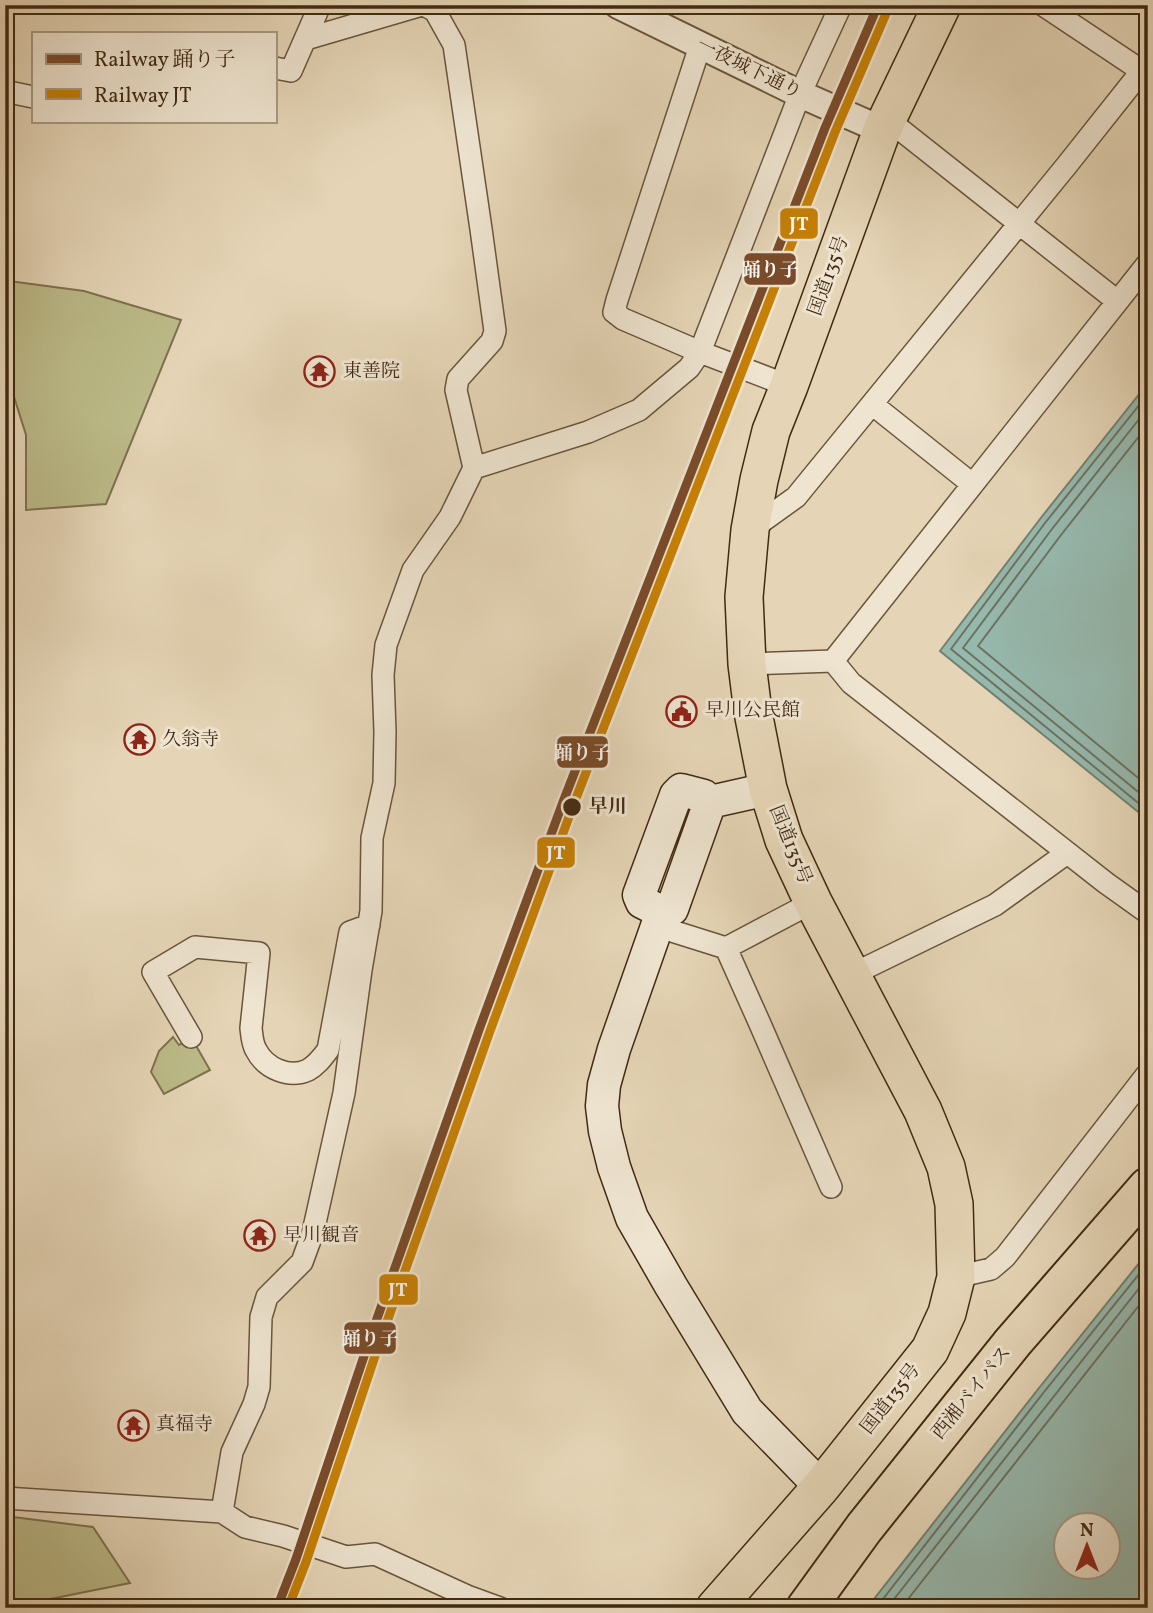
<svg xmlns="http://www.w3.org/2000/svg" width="1153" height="1613" font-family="Vollkorn,'Noto Serif JP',serif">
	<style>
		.green { fill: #bcbb89; stroke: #7e724e; stroke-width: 2 }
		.water { fill: #96b9ae; stroke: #748070; stroke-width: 2; fill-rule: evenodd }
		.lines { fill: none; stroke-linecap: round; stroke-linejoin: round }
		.shore { stroke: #6c7260; stroke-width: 2 }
		.minor-casing { stroke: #6a553b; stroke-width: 24 }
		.tertiary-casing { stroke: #6a553b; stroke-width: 30 }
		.secondary-casing { stroke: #412a12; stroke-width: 35 }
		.trunk-casing { stroke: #412a12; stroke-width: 40 }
		.motorway-casing { stroke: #412a12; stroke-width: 42 }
		.minor { stroke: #eee4d0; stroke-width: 21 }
		.tertiary { stroke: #eee4d0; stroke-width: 26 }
		.secondary { stroke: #eee4d0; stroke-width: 32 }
		.trunk { stroke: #e5d5b6; stroke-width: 37 }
		.motorway { stroke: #e5d5b6; stroke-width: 38 }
		.rail-1-casing { stroke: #eee4d0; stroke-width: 14 }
		.rail-2-casing { stroke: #eee4d0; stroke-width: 14 }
		.rail-1 { stroke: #7a4b2a; stroke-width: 9 }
		.rail-2 { stroke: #c68005; stroke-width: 9 }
		.stop-dot { fill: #412a12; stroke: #eee4d0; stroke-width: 2.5 }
		.labels { text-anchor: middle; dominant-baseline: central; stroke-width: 6; stroke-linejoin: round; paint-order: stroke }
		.street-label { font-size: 19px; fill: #412a12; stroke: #eee4d0 }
		.poi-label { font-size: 19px; fill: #412a12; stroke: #eee4d0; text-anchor: start }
		.stop-label { font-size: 19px; font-weight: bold; fill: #412a12; stroke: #eee4d0; text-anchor: start }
		.line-badge { stroke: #eee4d0; stroke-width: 2.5 }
		.badge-label { font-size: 19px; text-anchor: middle; font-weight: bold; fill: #fff }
	</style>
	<rect width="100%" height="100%" fill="#e5d5b6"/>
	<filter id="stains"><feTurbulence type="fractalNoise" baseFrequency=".00286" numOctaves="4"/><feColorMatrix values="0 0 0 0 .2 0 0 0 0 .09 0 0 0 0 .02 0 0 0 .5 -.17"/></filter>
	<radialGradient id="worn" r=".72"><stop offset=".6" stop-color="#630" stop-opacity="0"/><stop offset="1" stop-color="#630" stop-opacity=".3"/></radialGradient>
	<!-- green -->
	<path class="green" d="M9 281 84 291 181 320 106 504 26 510V435L9 381 5 379V282Z
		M173 1037 179 1045 191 1037 210 1070 164 1094 151 1072 159 1051Z
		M5 1516 93 1527 130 1583 5 1608Z"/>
	<!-- water -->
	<path class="water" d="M1148 383V820L940 651 1040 519Z
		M1148 1252V1608H867L1039 1388ZM1066 1526H1108V1568H1066Z"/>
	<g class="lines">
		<!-- shore -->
		<path class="shore" d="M1148 394 1045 523 951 649 1148 811
			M1148 408 1052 529 963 648 1148 800
			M1148 425 1061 535 978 646 1148 786
			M876 1608 1044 1392 1148 1263
			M887 1608 1148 1277
			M901 1608 1148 1294"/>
		<defs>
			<path id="minor" d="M1043 5 1142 71
				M306 39 422 5
				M700 46 617 300 614 312 623 319 700 352 789 386
				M275 68 291 71 320 5
				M5 90 9 92 33 97
				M887 119 1117 301
				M872 404 972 484
				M474 468 588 432 639 410 689 368 700 352 800 94 841 5
				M750 530 796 497 1067 165 1148 63
				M833 661 851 683 1106 883 1148 913
				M747 664 833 661 1148 263
				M813 902 726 948 760 1024 831 1187
				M656 926 726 948
				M851 975 995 905 1067 853
				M191 1037 153 972 195 947 259 953 251 1028C252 1036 252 1043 256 1050 265 1068 289 1079 308 1070 317 1065 322 1058 328 1050L350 932 369 925
				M956 1277 991 1269 1005 1257 1148 1073
				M5 1498 222 1512 245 1527 283 1536 346 1557 375 1554 467 1596 500 1608
				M222 1512 232 1452 254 1404 259 1387 261 1317 267 1297 302 1262 313 1232 344 1093 361 970 371 911 372 838 384 783 385 732 383 675 386 645 413 570 450 517 474 468 456 390 458 379 492 341 495 331 481 229 454 45 435 11 424 5"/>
			<path id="tertiary" d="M618 5 800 94 882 130
				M1142 71 1148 75"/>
			<path id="secondary" d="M681 790 704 796 710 802 672 909 662 912 642 902 639 895 676 795Z
				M710 802 768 789
				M662 912 614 1049 604 1085 602 1106 605 1131 614 1167 632 1218 671 1286 747 1411 821 1487"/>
			<path id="trunk" d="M715 1608 821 1487 930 1350 947 1313 956 1277 954 1204 946 1167 923 1111 813 902 784 840 768 789 753 712 747 664 744 597 750 530 759 480 771 431 789 386 882 130 942 5"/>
			<path id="motorway" d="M806 1608 864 1528 1013 1342 1148 1187"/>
		</defs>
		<!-- minor casing -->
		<use href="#minor" class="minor-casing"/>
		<!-- tertiary casing -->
		<use href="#tertiary" class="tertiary-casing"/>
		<!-- secondary casing -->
		<use href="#secondary" class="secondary-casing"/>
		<!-- trunk casing -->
		<use href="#trunk" class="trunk-casing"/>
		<!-- motorway casing -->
		<use href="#motorway" class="motorway-casing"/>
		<!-- minor -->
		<use href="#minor" class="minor"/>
		<!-- tertiary -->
		<use href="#tertiary" class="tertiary"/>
		<!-- secondary -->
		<use href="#secondary" class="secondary"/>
		<!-- trunk -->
		<use href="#trunk" class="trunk"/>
		<!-- motorway -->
		<use href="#motorway" class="motorway"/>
		<defs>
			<path id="rail-1" d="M277 1608 296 1559 367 1347 480 1027 563 802 825 128 878 5"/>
			<path id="rail-2" d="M288 1608 306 1562 377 1350 490 1031 573 806 835 132 888 9"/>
		</defs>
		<!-- rail-1 casing -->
		<use href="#rail-1" class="rail-1-casing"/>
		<!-- rail-2 casing -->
		<use href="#rail-2" class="rail-2-casing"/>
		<!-- rail-1 -->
		<use href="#rail-1" class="rail-1"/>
		<!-- rail-2 -->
		<use href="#rail-2" class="rail-2"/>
	</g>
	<!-- icons -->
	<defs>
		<symbol id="temple-ring" viewBox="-11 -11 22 22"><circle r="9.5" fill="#eee4d0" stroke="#8f2418" stroke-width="1.5"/><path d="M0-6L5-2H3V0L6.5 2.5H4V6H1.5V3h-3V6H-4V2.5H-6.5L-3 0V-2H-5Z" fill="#8f2418"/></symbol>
		<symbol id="civic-ring" viewBox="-11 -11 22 22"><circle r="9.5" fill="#eee4d0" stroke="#8f2418" stroke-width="1.5"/><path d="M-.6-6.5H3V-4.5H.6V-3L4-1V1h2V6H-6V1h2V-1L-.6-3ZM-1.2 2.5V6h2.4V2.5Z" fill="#8f2418"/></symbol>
	</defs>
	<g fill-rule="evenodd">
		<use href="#temple-ring" x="302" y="354" width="35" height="35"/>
		<use href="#civic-ring" x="664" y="694" width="35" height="35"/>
		<use href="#temple-ring" x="122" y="722" width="35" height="35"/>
		<use href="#temple-ring" x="242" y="1218" width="35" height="35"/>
		<use href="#temple-ring" x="116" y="1408" width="35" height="35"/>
	</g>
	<!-- markers -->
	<circle class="stop-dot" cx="572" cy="807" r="10"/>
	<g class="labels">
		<!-- street labels -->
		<g class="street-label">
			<text transform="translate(749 69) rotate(26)">一夜城下通り</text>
			<text transform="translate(829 276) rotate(-70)">国道135号</text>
			<text transform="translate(790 845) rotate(68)">国道135号</text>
			<text transform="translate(972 1393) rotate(-51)">西湘バイパス</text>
			<text transform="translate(891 1399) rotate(-52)">国道135号</text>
		</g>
		<!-- poi labels -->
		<g class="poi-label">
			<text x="343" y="372">東善院</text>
			<text x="705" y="711">早川公民館</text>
			<text x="162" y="740">久翁寺</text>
			<text x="283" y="1236">早川観音</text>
			<text x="156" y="1425">真福寺</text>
		</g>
		<!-- stop labels -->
		<g class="stop-label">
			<text x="589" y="807">早川</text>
		</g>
	</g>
	<g class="line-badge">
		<rect x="779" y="207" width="40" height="33" rx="7" fill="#c68005"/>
		<rect x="743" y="252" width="54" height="34" rx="7" fill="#7a4b2a"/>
		<rect x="556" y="735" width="53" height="34" rx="7" fill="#7a4b2a"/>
		<rect x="536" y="836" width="40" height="33" rx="7" fill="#c68005"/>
		<rect x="378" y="1273" width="41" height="33" rx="7" fill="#c68005"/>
		<rect x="343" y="1321" width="54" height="34" rx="7" fill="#7a4b2a"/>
	</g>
	<g class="badge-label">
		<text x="799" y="230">JT</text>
		<text x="770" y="276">踊り子</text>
		<text x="582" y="759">踊り子</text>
		<text x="556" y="859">JT</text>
		<text x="398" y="1296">JT</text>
		<text x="370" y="1345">踊り子</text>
	</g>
	<!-- margin -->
	<rect width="1153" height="1613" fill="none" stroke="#e5d5b6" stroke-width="28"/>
	<rect x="7" y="7" width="1139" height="1599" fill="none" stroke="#412a12" stroke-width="3.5"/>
	<rect x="14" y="14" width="1125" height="1585" fill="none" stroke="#412a12" stroke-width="2"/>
	<!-- legend -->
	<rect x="32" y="32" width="245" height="91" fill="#eee4d0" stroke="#a99a84" stroke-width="2"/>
	<rect x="46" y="54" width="35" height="10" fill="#7a4b2a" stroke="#a99a84" stroke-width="2"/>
	<text x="94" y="66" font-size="21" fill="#412a12">Railway 踊り子</text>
	<rect x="46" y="89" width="35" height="10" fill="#c68005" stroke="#a99a84" stroke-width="2"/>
	<text x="94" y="102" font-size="21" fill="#412a12">Railway JT</text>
	<!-- north arrow -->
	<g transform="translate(1087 1546)"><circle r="33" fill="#eee4d0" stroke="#a99a84" stroke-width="2"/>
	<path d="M0-5L12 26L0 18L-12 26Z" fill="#8f2418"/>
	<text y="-10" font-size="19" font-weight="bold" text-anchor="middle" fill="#412a12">N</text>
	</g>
	<rect width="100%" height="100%" filter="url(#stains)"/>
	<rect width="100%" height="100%" fill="url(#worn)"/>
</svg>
